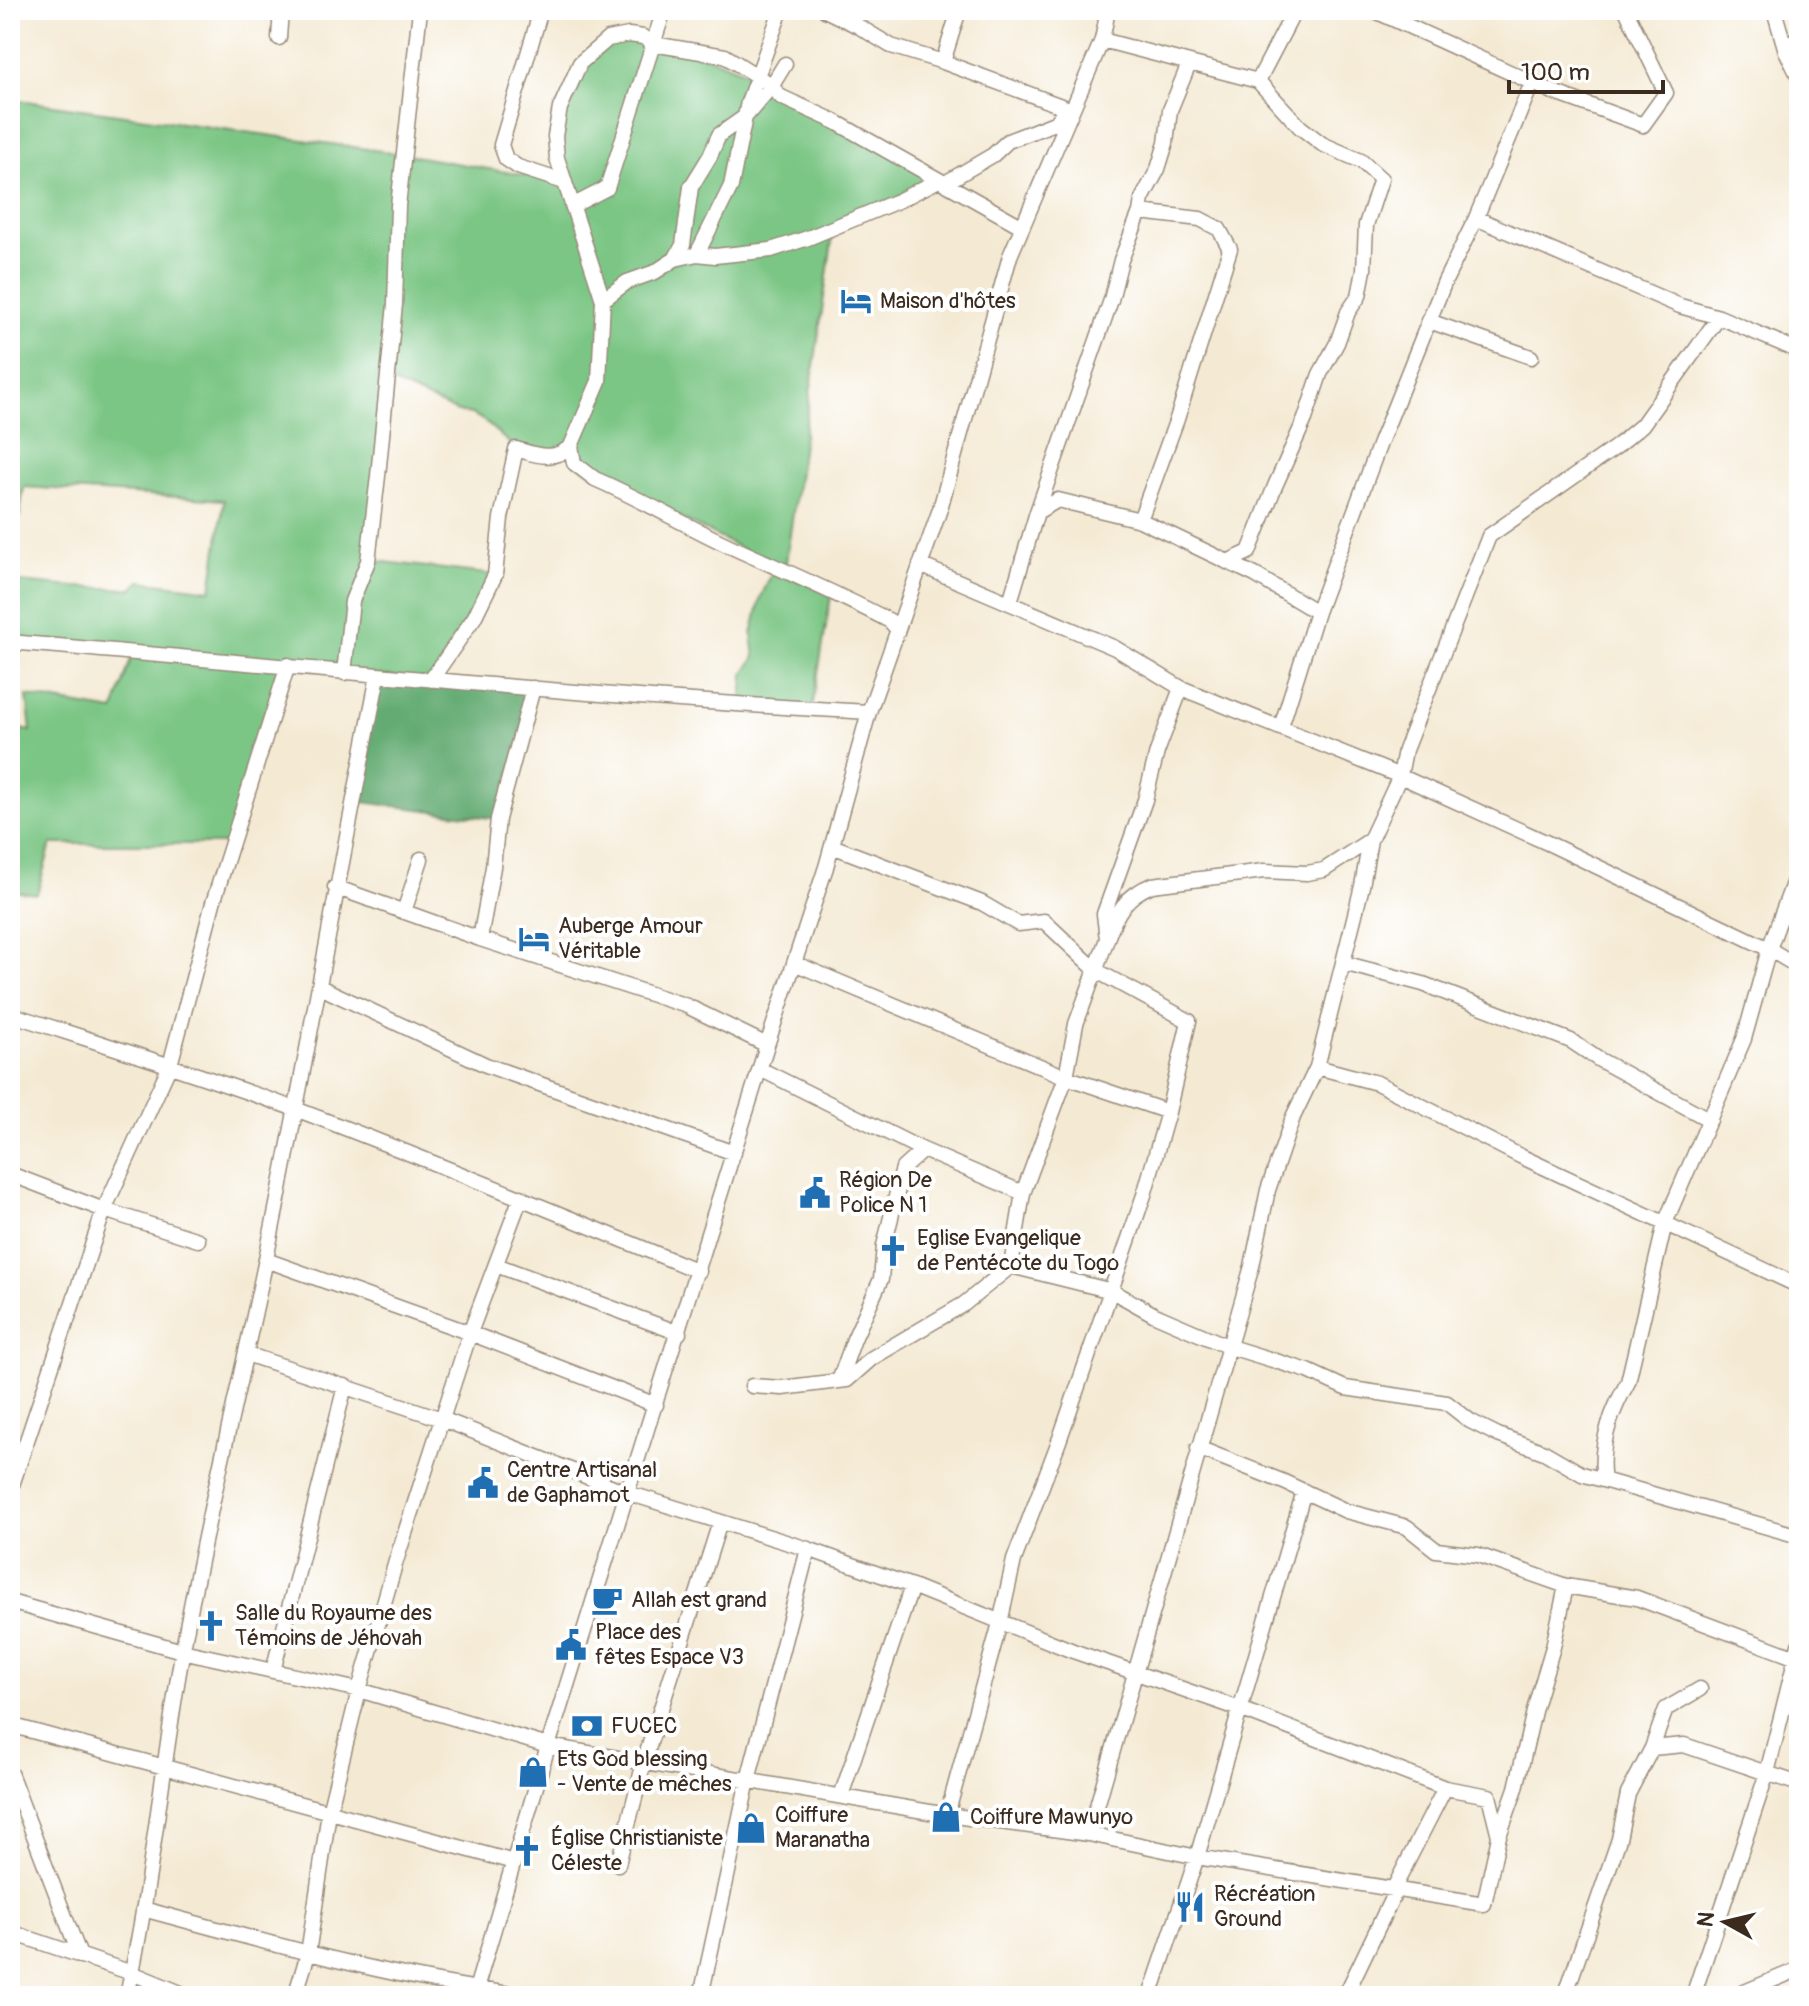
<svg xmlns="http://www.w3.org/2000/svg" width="1809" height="2006" font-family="Pangolin,sans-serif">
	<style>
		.green { fill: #7bc685; stroke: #5b7852; stroke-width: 2 }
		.forest { fill: #64ab72; stroke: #506a48; stroke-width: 2 }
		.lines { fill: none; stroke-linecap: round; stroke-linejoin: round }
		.minor-casing { stroke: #988a79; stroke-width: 17 }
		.minor { stroke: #fff; stroke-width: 14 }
		.labels { text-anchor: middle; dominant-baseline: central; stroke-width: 8; stroke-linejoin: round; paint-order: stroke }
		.poi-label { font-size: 22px; fill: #3b2a1e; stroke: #fff; text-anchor: start }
	</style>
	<rect width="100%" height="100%" fill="#fff"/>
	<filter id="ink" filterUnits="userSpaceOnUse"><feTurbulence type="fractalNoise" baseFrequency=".0125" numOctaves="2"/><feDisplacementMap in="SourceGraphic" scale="16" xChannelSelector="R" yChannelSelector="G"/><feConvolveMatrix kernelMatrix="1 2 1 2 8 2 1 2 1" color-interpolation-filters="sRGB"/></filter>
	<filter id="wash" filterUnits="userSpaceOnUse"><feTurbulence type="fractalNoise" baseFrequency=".006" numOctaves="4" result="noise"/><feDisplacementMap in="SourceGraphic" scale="32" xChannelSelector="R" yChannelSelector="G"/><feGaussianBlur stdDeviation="1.8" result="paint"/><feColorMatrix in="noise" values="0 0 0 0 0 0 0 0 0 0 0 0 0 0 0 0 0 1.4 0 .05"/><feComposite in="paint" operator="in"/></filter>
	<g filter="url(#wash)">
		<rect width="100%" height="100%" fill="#f4ead4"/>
		<!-- green -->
		<path class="green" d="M629 35 691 50 758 77 939 180 834 227 785 569 832 590 812 709 742 706 744 674 755 657 752 634 761 597 775 566 574 463 571 446 552 457 516 449 483 420 472 414 458 412 389 381 368 560 495 575 431 680 288 667 232 844H51L37 894 10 891V727L31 731 27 696 114 711 133 652 10 640V581L74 587 132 589 140 581 211 590 224 500 24 487 10 576V99L403 154 563 182 556 143 569 84 601 45Z"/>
		<!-- forest -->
		<path class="forest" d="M378 676 533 688 498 819 353 801Z"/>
	</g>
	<g filter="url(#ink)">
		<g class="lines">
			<defs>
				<path id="minor" d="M541 10 501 145 506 159 518 167 564 182
					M825 10 858 26 891 46 943 62 1072 110
					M1373 10 1553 92 1643 125 1666 93 1626 10
					M1774 10 1786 51 1799 77
					M279 38 281 10
					M1102 40 1258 81 1300 127 1322 144 1361 161 1381 179 1366 225 1364 270 1359 296 1348 312 1337 343 1320 374 1305 419 1275 486 1249 552 1227 562
					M1786 51 1799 36
					M943 62 959 10
					M1258 81 1295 10
					M945 183 993 155 1008 141 1057 122 1065 109
					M572 206 607 188 664 10
					M1476 218 1680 306 1719 317 1799 351
					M697 254 731 186 748 102 781 10
					M675 259 683 245 691 187 710 156 719 135 746 116 771 87 785 64
					M603 300 627 282 655 272 675 259 697 254 715 256 771 250 808 238 900 200 939 180
					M1429 321 1531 357
					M571 446 574 463 595 479C646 501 694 531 745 553 794 575 843 596 890 621L897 629
					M1037 512 1058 500 1140 520 1255 575 1317 612
					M1140 520 1177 419 1230 249 1219 229 1200 219 1140 212
					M920 565 1115 648 1181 688 1400 776 1552 845 1769 949 1744 1039 1665 1223 1628 1382C1611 1412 1598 1446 1604 1480
					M1010 602 1037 512 1111 300 1121 260 1140 212 1142 199 1158 169 1166 143 1170 110 1189 64
					M10 642C296 666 582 697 869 712
					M344 673 352 601 368 561 378 476 395 304 398 206 420 10
					M431 680 474 618 495 575 501 518 516 449C536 455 554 462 571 446L599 381 603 300 557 158 555 136 560 108 580 63 608 39 629 35 643 37 653 44 725 56 768 83 781 97 834 121 1021 226
					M1281 727 1317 612 1380 443 1445 281 1476 218 1532 83
					M1799 867 1769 949 1799 967
					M335 887 480 939 687 1006 767 1045
					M404 912 421 859
					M480 939 493 867 498 819 533 688
					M1107 939C1116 913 1126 895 1152 885L1264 871 1307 873 1324 870 1370 840 1400 776 1405 750 1489 536 1616 447 1642 425 1719 317
					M794 963 1066 1077 1168 1112
					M1343 963 1423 984 1571 1041 1598 1059 1710 1120
					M320 987 486 1065 734 1153
					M10 1014C106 1045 203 1075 298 1110 432 1161 565 1216 698 1271
					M1317 1067 1377 1083 1520 1156 1799 1286
					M760 1069 923 1150 1023 1193
					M10 1174 104 1210 198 1240
					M266 1260 470 1333 656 1405
					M496 1265 679 1333
					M1011 1266 1112 1291 1155 1315 1227 1346 1308 1371 1345 1388 1447 1403 1470 1421 1498 1435 1544 1452 1582 1474 1799 1536
					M246 1354 442 1419 628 1493 808 1549 912 1586 1073 1651 1240 1709 1445 1788 1489 1796 1499 1836
					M839 1381 854 1339 881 1279 884 1246 903 1168 923 1150
					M752 1386 782 1388 847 1380 872 1358 964 1304 1011 1266 1023 1193 1066 1077 1076 1024 1107 939 1104 914 1145 800 1157 752 1181 688
					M1198 1448 1284 1482 1346 1511 1407 1527 1436 1550 1478 1555 1566 1586 1637 1598 1799 1659
					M10 1491 104 1210 170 1065 213 903 288 665
					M10 1602 182 1651 359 1690 548 1746 947 1815 1000 1623 1014 1560 1059 1441 1144 1195 1168 1112 1189 1021 1097 971 1044 921 1018 924 982 903 832 846
					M273 1671 345 1386
					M10 1725 514 1862
					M1652 1748 1684 1745 1799 1784
					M10 1773 80 1956
					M841 1796 912 1586
					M947 1815 1089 1834 1197 1857 1484 1904 1499 1836 1516 1788 1535 1707 1553 1647 1566 1586
					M1089 1834 1252 1266 1268 1190 1293 1117 1317 1067 1362 886 1370 840
					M618 1864 644 1762 720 1522
					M143 1909C269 1943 395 1979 525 1996
					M10 1932 132 1973 188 1996
					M127 1996C152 1882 162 1764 183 1649 206 1518 239 1390 266 1259 306 1065 339 870 378 676
					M295 1996 308 1954 329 1812 359 1690 396 1561 470 1333 521 1197
					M474 1996 548 1746 767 1045 826 867 869 712 940 509 1010 256 1102 40 1108 10
					M701 1996 748 1780 808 1549
					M1150 1996 1197 1857 1304 1491
					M1345 1996 1393 1896V1890L1445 1788
					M1565 1996 1619 1839 1628 1794 1652 1748 1666 1709 1700 1689
					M1693 1996 1767 1773 1799 1645
					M1735 1996 1799 1969"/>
			</defs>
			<!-- minor casing -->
			<use href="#minor" class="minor-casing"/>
			<!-- minor -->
			<use href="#minor" class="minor"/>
		</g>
	</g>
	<!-- icons -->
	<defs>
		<symbol id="hotel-bare" viewBox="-9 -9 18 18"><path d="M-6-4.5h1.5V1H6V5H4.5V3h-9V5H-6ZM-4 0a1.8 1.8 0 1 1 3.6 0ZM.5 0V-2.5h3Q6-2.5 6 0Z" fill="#1f6fb2" stroke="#fff" stroke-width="2.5" paint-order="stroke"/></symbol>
		<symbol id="civic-bare" viewBox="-9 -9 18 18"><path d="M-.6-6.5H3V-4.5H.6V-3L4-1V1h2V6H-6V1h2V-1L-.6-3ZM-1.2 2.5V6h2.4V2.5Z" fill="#1f6fb2" stroke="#fff" stroke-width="2.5" paint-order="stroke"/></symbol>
		<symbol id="church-bare" viewBox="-9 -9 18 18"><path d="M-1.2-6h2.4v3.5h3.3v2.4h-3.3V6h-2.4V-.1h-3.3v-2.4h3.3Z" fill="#1f6fb2" stroke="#fff" stroke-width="2.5" paint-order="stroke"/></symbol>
		<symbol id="cafe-bare" viewBox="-9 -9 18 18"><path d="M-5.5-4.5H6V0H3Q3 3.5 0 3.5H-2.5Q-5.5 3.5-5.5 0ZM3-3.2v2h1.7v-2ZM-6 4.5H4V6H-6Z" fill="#1f6fb2" stroke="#fff" stroke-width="2.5" paint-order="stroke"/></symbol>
		<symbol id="bank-bare" viewBox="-9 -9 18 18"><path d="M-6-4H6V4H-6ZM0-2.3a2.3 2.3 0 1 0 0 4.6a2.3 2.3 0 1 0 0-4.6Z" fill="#1f6fb2" stroke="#fff" stroke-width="2.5" paint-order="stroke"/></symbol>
		<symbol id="shop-bare" viewBox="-9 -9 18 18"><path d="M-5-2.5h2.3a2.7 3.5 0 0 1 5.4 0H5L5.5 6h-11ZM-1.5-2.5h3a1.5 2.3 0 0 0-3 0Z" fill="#1f6fb2" stroke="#fff" stroke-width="2.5" paint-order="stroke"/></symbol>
		<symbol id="restaurant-bare" viewBox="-9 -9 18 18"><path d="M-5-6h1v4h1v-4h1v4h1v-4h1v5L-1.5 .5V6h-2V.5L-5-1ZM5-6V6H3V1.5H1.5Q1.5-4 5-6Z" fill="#1f6fb2" stroke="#fff" stroke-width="2.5" paint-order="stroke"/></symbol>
	</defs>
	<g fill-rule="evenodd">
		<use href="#hotel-bare" x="834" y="279" width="44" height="44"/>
		<use href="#hotel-bare" x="512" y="917" width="44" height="44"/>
		<use href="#civic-bare" x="793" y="1171" width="44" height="44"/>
		<use href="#church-bare" x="871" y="1229" width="44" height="44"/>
		<use href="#civic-bare" x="461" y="1461" width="44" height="44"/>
		<use href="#cafe-bare" x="585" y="1578" width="44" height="44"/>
		<use href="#church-bare" x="189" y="1604" width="44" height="44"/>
		<use href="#civic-bare" x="549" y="1623" width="44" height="44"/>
		<use href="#bank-bare" x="565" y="1704" width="44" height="44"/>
		<use href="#shop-bare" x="511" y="1750" width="44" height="44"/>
		<use href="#shop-bare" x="924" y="1795" width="44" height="44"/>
		<use href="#shop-bare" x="729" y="1806" width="44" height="44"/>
		<use href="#church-bare" x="505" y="1829" width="44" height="44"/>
		<use href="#restaurant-bare" x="1168" y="1885" width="44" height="44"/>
	</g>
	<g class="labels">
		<!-- poi labels -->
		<g class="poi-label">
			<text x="880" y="301">Maison d'hôtes</text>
			<text x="558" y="926">Auberge Amour<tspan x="558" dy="25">Véritable</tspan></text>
			<text x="839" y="1180">Région De<tspan x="839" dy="25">Police N 1</tspan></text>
			<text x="917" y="1238">Eglise Evangelique<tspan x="917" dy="25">de Pentécote du Togo</tspan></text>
			<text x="507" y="1470">Centre Artisanal<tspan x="507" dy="25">de Gaphamot</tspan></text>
			<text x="631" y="1600">Allah est grand</text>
			<text x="235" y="1613">Salle du Royaume des<tspan x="235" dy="25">Témoins de Jéhovah</tspan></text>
			<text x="595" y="1632">Place des<tspan x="595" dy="25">fêtes Espace V3</tspan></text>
			<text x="611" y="1726">FUCEC</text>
			<text x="557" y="1759">Ets God blessing<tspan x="557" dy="25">- Vente de mêches</tspan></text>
			<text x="775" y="1815">Coiffure<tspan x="775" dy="25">Maranatha</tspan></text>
			<text x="970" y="1817">Coiffure Mawunyo</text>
			<text x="551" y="1838">Église Christianiste<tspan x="551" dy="25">Céleste</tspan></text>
			<text x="1214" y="1894">Récréation<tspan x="1214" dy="25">Ground</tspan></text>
		</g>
	</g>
	<!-- margin -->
	<rect width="1809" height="2006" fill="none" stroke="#fff" stroke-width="40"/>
	<!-- north arrow -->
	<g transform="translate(1725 1922) rotate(278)" stroke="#ffffff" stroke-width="6" paint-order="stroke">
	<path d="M0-6L14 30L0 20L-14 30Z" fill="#3b2a1e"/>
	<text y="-12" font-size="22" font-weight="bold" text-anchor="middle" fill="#3b2a1e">N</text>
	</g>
	<!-- scale -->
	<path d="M1509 80v12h154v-12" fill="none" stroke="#3b2a1e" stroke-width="4"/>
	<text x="1521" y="80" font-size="24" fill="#3b2a1e" stroke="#ffffff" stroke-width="6" paint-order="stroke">100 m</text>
</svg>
